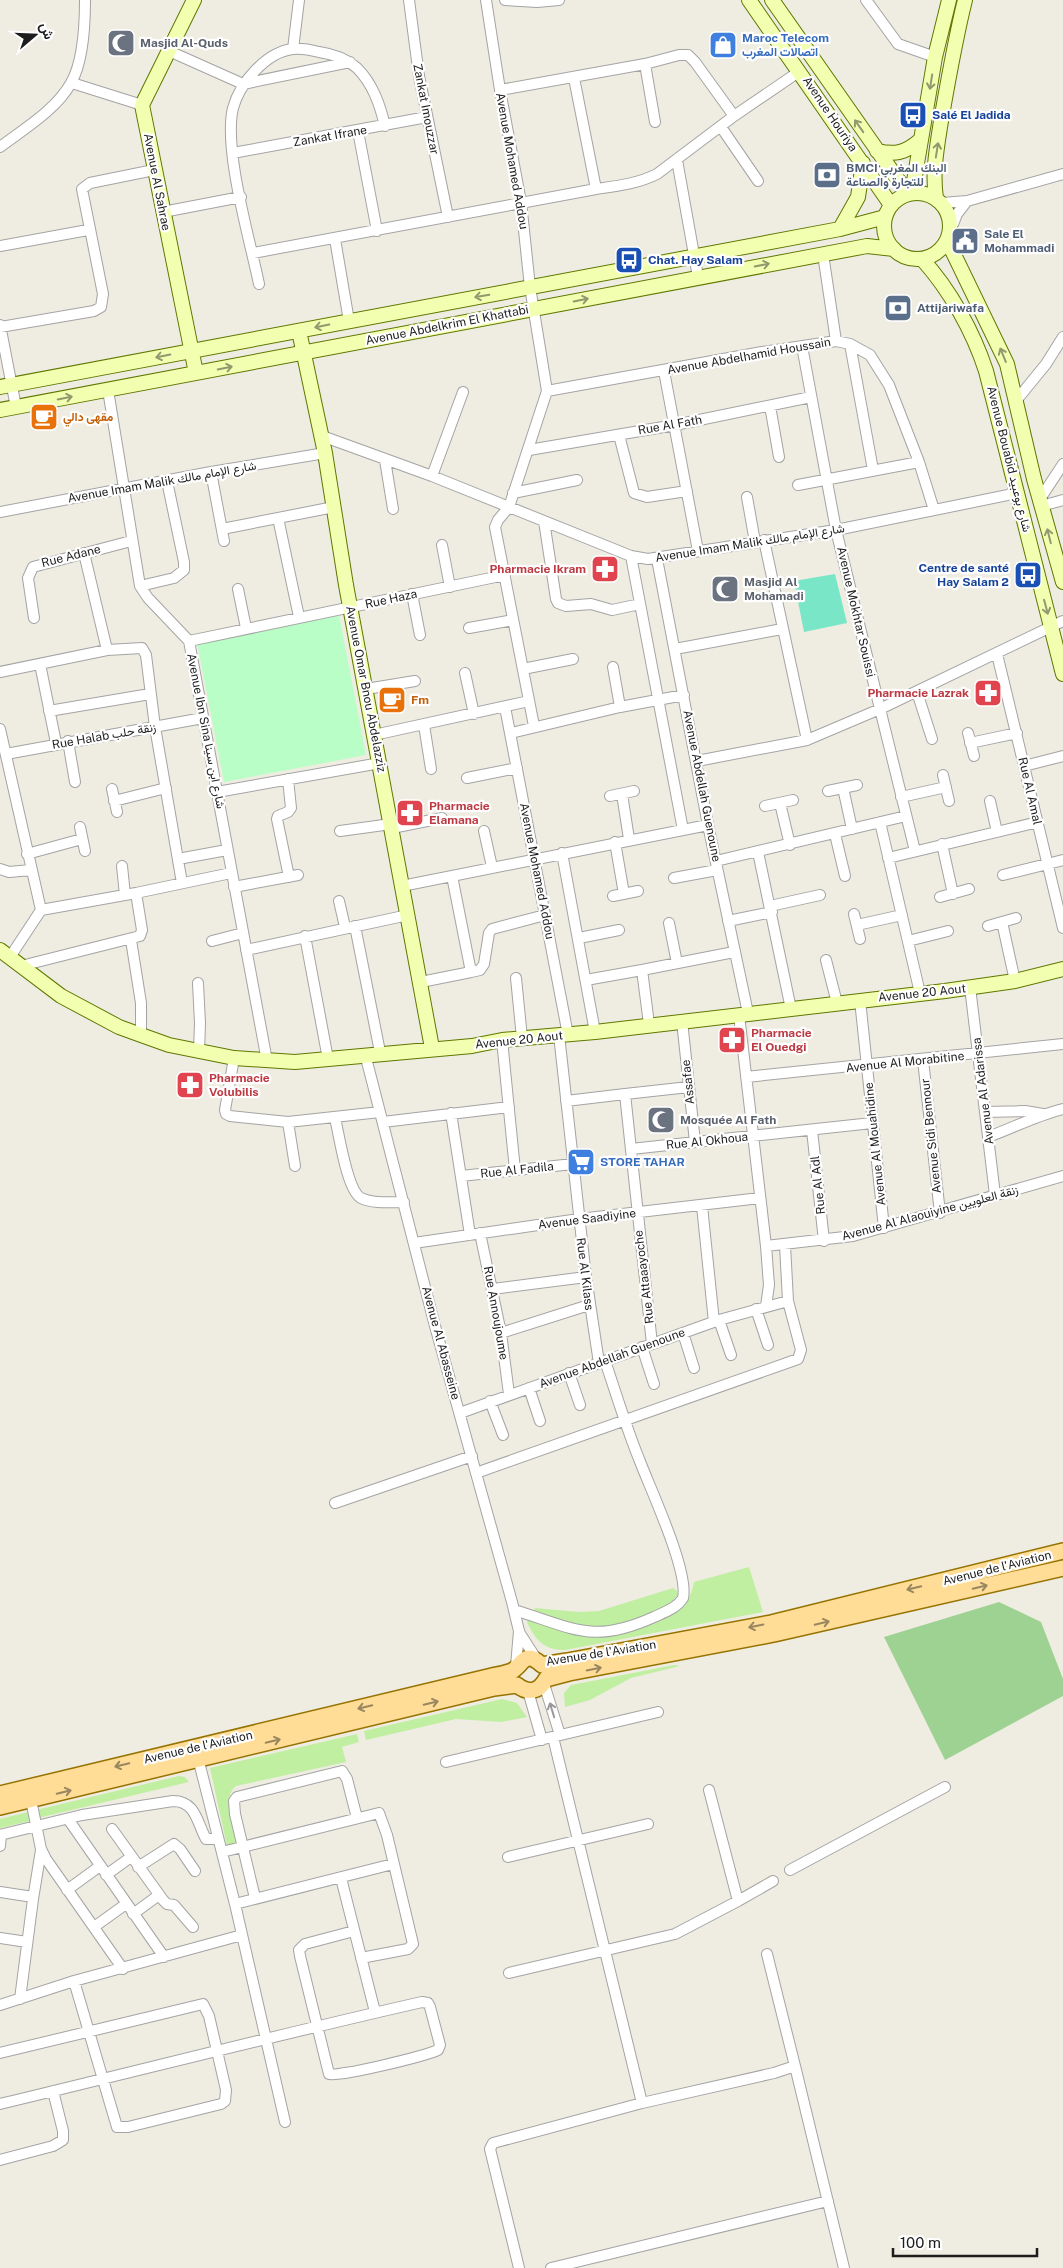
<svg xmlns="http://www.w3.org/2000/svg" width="1063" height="2268" font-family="'Public Sans',Vazirmatn,sans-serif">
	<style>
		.grass { fill: #c0efa2 }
		.forest { fill: #9ed292 }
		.park { fill: #b9fec6 }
		.pitch { fill: #78e6c7 }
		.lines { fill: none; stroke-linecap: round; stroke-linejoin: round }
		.street-casing { stroke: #a4a4a4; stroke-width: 12 }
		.secondary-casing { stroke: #5e7800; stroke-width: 16 }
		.primary-casing { stroke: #967300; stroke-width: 18 }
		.street { stroke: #fff; stroke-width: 10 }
		.secondary { stroke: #f3ffb0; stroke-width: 14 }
		.primary { stroke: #ffdd97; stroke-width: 15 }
		.oneway { stroke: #93996e }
		.oneway2 { stroke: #998760 }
		.oneway3 { stroke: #999 }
		.labels { text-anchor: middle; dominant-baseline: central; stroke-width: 4.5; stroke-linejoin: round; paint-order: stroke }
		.shop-label { font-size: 12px; font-weight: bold; fill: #366cbe; stroke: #fff; text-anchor: start }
		.worship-label { font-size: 12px; font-weight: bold; fill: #5b616d; stroke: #fff; text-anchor: start }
		.street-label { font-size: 12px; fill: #1d1d1d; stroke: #fff }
		.transit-label { font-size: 12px; font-weight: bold; fill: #164399; stroke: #fff; text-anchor: start }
		.service-label { font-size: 12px; font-weight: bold; fill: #4e5e75; stroke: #fff; text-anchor: start }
		.food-label { font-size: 12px; font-weight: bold; fill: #c56008; stroke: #fff; text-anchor: start }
		.health-label { font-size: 12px; font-weight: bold; fill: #be3a42; stroke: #fff; text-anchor: start }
	</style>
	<rect width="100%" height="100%" fill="#efece1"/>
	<!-- grass -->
	<path class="grass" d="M749 1567 763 1612 565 1650C544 1650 535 1640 527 1622L528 1619C544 1624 560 1631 576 1633 600 1637 662 1625 681 1609 689 1601 692 1592 694 1582Z
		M673 1588 677 1591 678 1594C672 1604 660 1609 650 1614 601 1636 582 1628 534 1611L535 1608 579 1612 599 1611Z
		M674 1665 680 1666 631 1678 590 1700 565 1707 564 1693 571 1685Z
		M502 1699 517 1703 527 1717 501 1722 456 1719 366 1740 364 1731Z
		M357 1734 359 1742 342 1747 346 1762 236 1786C221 1797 235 1827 239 1843L227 1846 210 1768Z
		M179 1776 185 1777 189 1782 38 1818 36 1810Z
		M28 1812 30 1821 0 1828V1819Z"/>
	<!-- forest -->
	<path class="forest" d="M999 1602 1041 1622 1063 1679V1696L945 1760 884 1637Z"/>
	<!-- park -->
	<path class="park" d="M339 615 366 755 224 782 197 642Z"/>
	<!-- pitch -->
	<path class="pitch" d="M835 574 847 623 804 632 794 581Z"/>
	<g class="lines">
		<defs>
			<path id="street" d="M409 0 419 76 448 217
				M486 0 500 90 521 202 530 287 547 391 509 507 498 520 495 527 534 726
				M505 0 537 2 559 0
				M866 0 898 44 935 57
				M293 49 299 0
				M169 51 243 84 350 62
				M645 64 655 122
				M574 78 596 189
				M72 83 142 105
				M500 90 645 64 679 55H688L695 62 734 116
				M721 127 758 181
				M358 131 377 231
				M0 147C24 129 56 110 71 83 83 62 85 24 85 0
				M233 153 427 117
				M677 160 698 277
				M942 203 967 201 1063 174
				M163 212 241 197
				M950 232 957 214 967 201
				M335 239 349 321
				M0 246 88 230
				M253 253 596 189C617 186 637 184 657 174L734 116 800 71
				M823 254 836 341
				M259 284C250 240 223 149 233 108 240 83 266 52 293 49 302 48 311 50 319 52 333 54 347 59 357 68 373 84 380 105 385 126
				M0 325 16 407
				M0 327 94 311 101 307 103 294 82 189 90 183 154 170
				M850 344 873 470
				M802 346 836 530 915 851
				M664 371 698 551
				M108 390 140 586 148 598 189 641 267 1061
				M547 391 762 352 836 341 850 344 870 355 889 385 919 462 934 510
				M1015 402 1046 364 1063 337
				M770 406 779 457
				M619 435 634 493 647 497 687 491
				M322 436 432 476 631 556 648 559 836 530 1018 493
				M529 450 675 425 811 397
				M385 460 393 509
				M211 472 224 541
				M432 476 463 392
				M798 485 919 462
				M513 493 577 480
				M747 497 755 542
				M1040 499 1063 464
				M1041 506 1063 500
				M0 512 211 472 325 453
				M278 518 299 617
				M544 521 556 599 558 603 566 606 591 604 612 610 640 604
				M222 529 334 507
				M764 540 807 740
				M442 545 450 587
				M84 553 107 650
				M631 556 683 830
				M657 559 708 825 748 1013
				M140 586 174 578 184 570V562L167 481
				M238 589 246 628
				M412 594 420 635
				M34 618 28 578 33 567 131 541
				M469 628 513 620
				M189 641 505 575
				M675 649 782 629
				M997 654 1063 928
				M40 664 56 743
				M613 667 620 707
				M523 669 573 659
				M0 672 107 650 142 648 146 655 155 727 182 883
				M465 673 474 714
				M366 689 415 681
				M917 692 932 739
				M505 707 568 1035
				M49 711 150 694
				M424 725 431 769
				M0 729 41 910
				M511 733 620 707 684 695
				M968 733 974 756
				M374 735 529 701
				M68 741 75 782
				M970 743 1017 733
				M6 754 203 718
				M697 761 807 740 880 709 1063 621
				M1024 766 1063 756
				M943 775 949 801
				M467 778 517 768
				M288 779 291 808 288 812 278 816 277 819 289 877
				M843 788 852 829
				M112 789 117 812
				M828 791 857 785
				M217 792 380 763
				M622 794 629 839
				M610 796 634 791
				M901 797 946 787
				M114 801 166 788
				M990 801 997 832
				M780 803 790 845
				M765 806 793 800
				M880 822 920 993
				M80 827 85 851
				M392 828 442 818
				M340 831 391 824
				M484 831 492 867
				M835 834 845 876
				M615 842 624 894
				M942 844 953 894
				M758 852 791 1009
				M562 853 595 1032
				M27 854 82 839
				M888 858 1038 822
				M178 859 227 850
				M716 861 906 816
				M122 866 125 895
				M0 869 9 872 31 870
				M1003 875 1063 860
				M674 878 717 870
				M402 886 708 825
				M234 887 298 875
				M613 896 638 891
				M940 897 969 889
				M339 901 345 927
				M770 906 820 895
				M854 914 860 939
				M728 921 772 912
				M1002 922 1015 981
				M669 923 677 963
				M857 925 902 915
				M355 926 380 1052
				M988 926 1016 918
				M305 936 328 1059
				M579 938 619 930
				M131 940 141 1003V1035
				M212 941 243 933
				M908 941 948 931
				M246 950 408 915
				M10 957 41 910 136 893 231 873
				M826 960 837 1003
				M21 966 140 936 142 930 136 893
				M471 972 480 970 484 964 489 933 492 929 545 915
				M516 978 522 1038
				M586 980 642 970
				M421 982 471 972 452 876
				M198 983 200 1023 199 1052
				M970 987 995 1195
				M860 1000 884 1228
				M739 1015 766 1246 769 1285 766 1306
				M682 1021 695 1142
				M649 1024 642 970 734 952
				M559 1035 586 1277 599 1363
				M502 1040 515 1170
				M365 1054 435 1326 512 1602 519 1631 516 1666
				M234 1058 225 1110 226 1114 230 1116 288 1122 380 1112
				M923 1060 940 1213
				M746 1077 1063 1044
				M625 1094 689 1087
				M566 1101 625 1094 652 1344
				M985 1112 1025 1111 1043 1114
				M451 1113 470 1235
				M335 1118C339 1134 347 1191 361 1198 373 1204 391 1202 404 1202
				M288 1122 295 1166
				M383 1122 509 1107
				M812 1130 824 1241
				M988 1137C1013 1128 1037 1115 1063 1109
				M631 1149 872 1123
				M461 1176 573 1164
				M702 1206 714 1322
				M480 1233 501 1333 509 1394
				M414 1243 579 1219 760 1198
				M766 1246 853 1236 1063 1176
				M493 1289 586 1277
				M756 1309 768 1345
				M719 1320 731 1355
				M501 1333 589 1305
				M683 1333 694 1368
				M642 1347 654 1384
				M569 1373 580 1405
				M529 1388 540 1421
				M490 1401 503 1435
				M460 1413 719 1320 788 1301
				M476 1473 798 1359 801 1350 788 1301 785 1245
				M335 1503 472 1456
				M514 1610C574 1628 592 1645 654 1617 665 1612 677 1608 683 1598 689 1571 650 1488 639 1459 626 1427 616 1393 605 1361
				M519 1632 537 1660
				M544 1684 560 1735
				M528 1691 542 1740
				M553 1737 642 2103
				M198 1758 235 1904 285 2122
				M446 1762 658 1712
				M31 1800 41 1849 46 1859 123 1969
				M68 1819 164 1957
				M112 1829 163 1900 167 1904 174 1905 193 1927
				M0 1835 82 1815 173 1801C196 1801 197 1823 206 1839H218
				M0 1846 1 1835
				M222 1852 379 1813 387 1835 413 1944 408 1949 361 1958
				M508 1857 648 1824
				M138 1867 174 1844 180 1849 195 1871
				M790 1870 945 1787
				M106 1875 131 1857
				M341 1878 375 2012
				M67 1890 100 1866
				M0 1892 33 1897
				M255 1898 235 1814 234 1801 237 1797 342 1771 347 1779 357 1818
				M738 1901 773 1881
				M235 1904 393 1864
				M133 1914 159 1895
				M94 1927 126 1904
				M0 1938 27 1942
				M767 1954 795 2066
				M509 1973 675 1934 738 1901 709 1790
				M20 1999 33 1899 41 1850
				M0 2005 74 1981 242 1935
				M0 2053 203 2004 209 2016 226 2090 225 2101 221 2104 128 2127H117L74 1981
				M0 2104C141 2070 281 2034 422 2002L428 2003 430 2007 440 2045 438 2050C425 2056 336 2078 329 2074L300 1956 299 1950 305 1944 354 1931
				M0 2160 53 2146 63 2140V2131L53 2091
				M519 2268 490 2149 493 2143 642 2103 774 2073 795 2066 844 2268
				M551 2268 828 2201"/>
			<path id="secondary" d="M194 0 142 105 196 373
				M749 0 891 205
				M772 0 908 194
				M877 151C895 155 905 153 919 141
				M884 226a33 33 0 1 1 66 0a33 33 0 1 1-66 0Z
				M912 193 935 57 949 0
				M936 198C932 172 937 147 941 121 948 81 955 40 965 0
				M840 229 858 197 863 163
				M947 240 1007 364 1034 479 1063 582
				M922 259C950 290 973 331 986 371L1063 674
				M299 331 325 453 346 585 432 1048
				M0 387 840 229 885 217
				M0 410 867 246 894 249
				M0 950 61 996 119 1027 141 1035 169 1045 234 1058 295 1062 472 1046 502 1040 595 1032 945 991 1015 981 1063 969"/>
			<path id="primary" d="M0 1794 492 1676C498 1675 506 1673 512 1671 523 1665 524 1649 542 1665L567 1661 771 1623 1063 1551
				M0 1807 494 1688 517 1685C528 1694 539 1692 546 1679L569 1673 774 1634 1063 1568"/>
		</defs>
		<!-- street casing -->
		<use href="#street" class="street-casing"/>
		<!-- secondary casing -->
		<use href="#secondary" class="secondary-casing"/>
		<!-- primary casing -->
		<use href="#primary" class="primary-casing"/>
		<!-- street -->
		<use href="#street" class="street"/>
		<!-- secondary -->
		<use href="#secondary" class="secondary"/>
		<!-- primary -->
		<use href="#primary" class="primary"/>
	</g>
	<!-- one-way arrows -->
	<defs><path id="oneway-shaft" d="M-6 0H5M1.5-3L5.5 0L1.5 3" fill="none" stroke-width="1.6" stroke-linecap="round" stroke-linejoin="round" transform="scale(1.25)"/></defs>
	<g class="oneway">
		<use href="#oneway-shaft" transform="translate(931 82) rotate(99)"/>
		<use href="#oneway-shaft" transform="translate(859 126) rotate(-125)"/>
		<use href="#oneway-shaft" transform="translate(937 150) rotate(-81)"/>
		<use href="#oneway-shaft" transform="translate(762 265) rotate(-11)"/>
		<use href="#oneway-shaft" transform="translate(482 296) rotate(170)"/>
		<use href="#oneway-shaft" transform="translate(581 300) rotate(-11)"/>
		<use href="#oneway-shaft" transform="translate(322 326) rotate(169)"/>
		<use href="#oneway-shaft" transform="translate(1003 355) rotate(-112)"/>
		<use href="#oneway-shaft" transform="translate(163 356) rotate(169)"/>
		<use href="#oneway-shaft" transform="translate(225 368) rotate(-11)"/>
		<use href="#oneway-shaft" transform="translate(65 398) rotate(-11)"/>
		<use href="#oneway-shaft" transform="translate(1049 536) rotate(-104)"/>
		<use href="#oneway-shaft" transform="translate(1046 607) rotate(75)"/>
	</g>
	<g class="oneway2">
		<use href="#oneway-shaft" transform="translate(980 1587) rotate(-13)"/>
		<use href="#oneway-shaft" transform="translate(914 1588) rotate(166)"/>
		<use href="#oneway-shaft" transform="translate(822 1623) rotate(-13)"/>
		<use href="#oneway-shaft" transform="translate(756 1626) rotate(169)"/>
		<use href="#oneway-shaft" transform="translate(594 1669) rotate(-11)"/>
		<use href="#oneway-shaft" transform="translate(431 1703) rotate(-13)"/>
		<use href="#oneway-shaft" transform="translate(365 1707) rotate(166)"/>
		<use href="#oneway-shaft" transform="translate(273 1741) rotate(-13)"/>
		<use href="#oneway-shaft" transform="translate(122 1765) rotate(167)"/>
		<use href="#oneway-shaft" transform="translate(64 1792) rotate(-14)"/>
	</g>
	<use class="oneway3" href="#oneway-shaft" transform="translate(552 1710) rotate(-107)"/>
	<!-- icons -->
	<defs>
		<symbol id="mosque-square" viewBox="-11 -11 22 22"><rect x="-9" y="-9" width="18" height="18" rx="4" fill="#6b7280" stroke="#fff"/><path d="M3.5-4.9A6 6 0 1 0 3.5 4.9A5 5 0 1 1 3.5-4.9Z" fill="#fff"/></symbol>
		<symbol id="shop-square" viewBox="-11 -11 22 22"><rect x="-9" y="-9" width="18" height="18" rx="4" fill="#3f7fe0" stroke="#fff"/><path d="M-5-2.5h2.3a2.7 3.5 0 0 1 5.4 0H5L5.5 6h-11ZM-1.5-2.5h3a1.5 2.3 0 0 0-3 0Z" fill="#fff"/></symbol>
		<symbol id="bus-square" viewBox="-11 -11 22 22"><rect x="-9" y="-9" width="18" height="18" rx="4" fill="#1a4fb4" stroke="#fff"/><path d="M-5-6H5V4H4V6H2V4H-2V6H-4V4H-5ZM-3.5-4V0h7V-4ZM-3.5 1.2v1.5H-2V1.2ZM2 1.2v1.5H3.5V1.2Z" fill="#fff"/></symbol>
		<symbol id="bank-square" viewBox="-11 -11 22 22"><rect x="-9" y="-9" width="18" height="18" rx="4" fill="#5c6f8a" stroke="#fff"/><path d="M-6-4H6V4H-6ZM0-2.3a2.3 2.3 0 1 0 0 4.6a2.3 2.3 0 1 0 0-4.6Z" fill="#fff"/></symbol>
		<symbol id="civic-square" viewBox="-11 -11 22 22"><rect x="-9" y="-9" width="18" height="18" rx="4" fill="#5c6f8a" stroke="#fff"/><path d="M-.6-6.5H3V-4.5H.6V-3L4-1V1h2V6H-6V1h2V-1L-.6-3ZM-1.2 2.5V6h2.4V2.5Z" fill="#fff"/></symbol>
		<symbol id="cafe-square" viewBox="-11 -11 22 22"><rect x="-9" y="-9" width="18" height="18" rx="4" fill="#e8710a" stroke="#fff"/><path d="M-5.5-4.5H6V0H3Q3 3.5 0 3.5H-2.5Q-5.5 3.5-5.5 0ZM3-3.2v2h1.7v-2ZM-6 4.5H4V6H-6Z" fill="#fff"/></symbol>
		<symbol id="pharmacy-square" viewBox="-11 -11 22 22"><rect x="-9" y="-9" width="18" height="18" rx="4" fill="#e0444e" stroke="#fff"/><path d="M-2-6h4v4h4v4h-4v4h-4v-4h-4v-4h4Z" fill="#fff"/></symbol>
		<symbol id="supermarket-square" viewBox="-11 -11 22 22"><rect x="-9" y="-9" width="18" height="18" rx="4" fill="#3f7fe0" stroke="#fff"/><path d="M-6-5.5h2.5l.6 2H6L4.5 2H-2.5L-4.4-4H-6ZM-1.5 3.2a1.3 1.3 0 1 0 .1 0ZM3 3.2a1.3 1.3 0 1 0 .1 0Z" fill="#fff"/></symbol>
	</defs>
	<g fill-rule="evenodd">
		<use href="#mosque-square" x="105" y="27" width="32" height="32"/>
		<use href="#shop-square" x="707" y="29" width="32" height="32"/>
		<use href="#bus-square" x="897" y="99" width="32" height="32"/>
		<use href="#bank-square" x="811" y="159" width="32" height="32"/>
		<use href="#civic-square" x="949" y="225" width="32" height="32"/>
		<use href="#bus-square" x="613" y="244" width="32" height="32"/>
		<use href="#bank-square" x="882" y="292" width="32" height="32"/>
		<use href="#cafe-square" x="28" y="401" width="32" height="32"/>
		<use href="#pharmacy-square" x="589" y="553" width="32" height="32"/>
		<use href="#bus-square" x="1012" y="559" width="32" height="32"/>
		<use href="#mosque-square" x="709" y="573" width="32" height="32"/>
		<use href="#pharmacy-square" x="972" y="677" width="32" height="32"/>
		<use href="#cafe-square" x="376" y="684" width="32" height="32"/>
		<use href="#pharmacy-square" x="394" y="797" width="32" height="32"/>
		<use href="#pharmacy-square" x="716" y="1024" width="32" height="32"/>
		<use href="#pharmacy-square" x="174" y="1069" width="32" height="32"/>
		<use href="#mosque-square" x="645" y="1104" width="32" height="32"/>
		<use href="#supermarket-square" x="565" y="1146" width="32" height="32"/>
	</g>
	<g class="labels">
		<!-- shop labels -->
		<g class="shop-label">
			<text x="742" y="38">Maroc Telecom<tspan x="742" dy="14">اتصالات المغرب</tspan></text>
			<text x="600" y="1162">STORE TAHAR</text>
		</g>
		<!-- worship labels -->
		<g class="worship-label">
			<text x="140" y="43">Masjid Al-Quds</text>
			<text x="744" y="582">Masjid Al<tspan x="744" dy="14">Mohamadi</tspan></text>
			<text x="680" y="1120">Mosquée Al Fath</text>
		</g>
		<!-- street labels -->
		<g class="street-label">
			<text transform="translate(426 109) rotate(79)">Zankat Imouzzar</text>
			<text transform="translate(830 114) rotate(56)">Avenue Houriya</text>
			<text transform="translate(330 136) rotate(-10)">Zankat Ifrane</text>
			<text transform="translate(512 161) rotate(80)">Avenue Mohamed Addou</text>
			<text transform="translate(157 182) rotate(79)">Avenue Al Sahrae</text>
			<text transform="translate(447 325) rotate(-11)">Avenue Abdelkrim El Khattabi</text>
			<text transform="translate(749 356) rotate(-10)">Avenue Abdelhamid Houssain</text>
			<text transform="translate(670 425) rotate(-10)">Rue Al Fath</text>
			<text transform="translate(1009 459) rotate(76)">Avenue Bouabid شارع بوعبيد</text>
			<text transform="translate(162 482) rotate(-10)">Avenue Imam Malik شارع الإمام مالك</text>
			<text transform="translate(750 543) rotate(-9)">Avenue Imam Malik شارع الإمام مالك</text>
			<text transform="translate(71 556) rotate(-14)">Rue Adane</text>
			<text transform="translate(391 599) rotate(-12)">Rue Haza</text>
			<text transform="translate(856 612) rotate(77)">Avenue Mokhtar Souissi</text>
			<text transform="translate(366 689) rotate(79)">Avenue Omar Bnou Abdelazziz</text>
			<text transform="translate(206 731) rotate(79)">Avenue Ibn Sina شارع ابن سينا</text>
			<text transform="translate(104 736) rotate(-10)">Rue Halab زنقة حلب</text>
			<text transform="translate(702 786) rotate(79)">Avenue Abdellah Guenoune</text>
			<text transform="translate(1030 791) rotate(77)">Rue Al Amal</text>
			<text transform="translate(537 871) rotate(79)">Avenue Mohamed Addou</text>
			<text transform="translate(922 993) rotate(-6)">Avenue 20 Aout</text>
			<text transform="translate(519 1040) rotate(-6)">Avenue 20 Aout</text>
			<text transform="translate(905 1062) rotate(-6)">Avenue Al Morabitine</text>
			<text transform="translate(688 1082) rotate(-96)">Assafae</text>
			<text transform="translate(983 1091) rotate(-97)">Avenue Al Adarissa</text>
			<text transform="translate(931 1136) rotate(-96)">Avenue Sidi Bennour</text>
			<text transform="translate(707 1141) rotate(-6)">Rue Al Okhoua</text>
			<text transform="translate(875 1144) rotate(-96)">Avenue Al Mouahidine</text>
			<text transform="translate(517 1170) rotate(-6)">Rue Al Fadila</text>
			<text transform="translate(818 1185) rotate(-96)">Rue Al Adl</text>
			<text transform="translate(930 1213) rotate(-15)">Avenue Al Alaouiyine زنقة العلويين</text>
			<text transform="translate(587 1219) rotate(-7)">Avenue Saadiyine</text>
			<text transform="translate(585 1274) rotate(83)">Rue Al Kilass</text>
			<text transform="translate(644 1277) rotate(-97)">Rue Attaaayoche</text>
			<text transform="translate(496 1313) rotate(80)">Rue Annoujoume</text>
			<text transform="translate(441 1343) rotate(75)">Avenue Al Abasseine</text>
			<text transform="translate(612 1358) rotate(-20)">Avenue Abdellah Guenoune</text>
			<text transform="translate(997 1568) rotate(-14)">Avenue de l'Aviation</text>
			<text transform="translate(601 1653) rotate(-9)">Avenue de l'Aviation</text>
			<text transform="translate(198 1747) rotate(-13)">Avenue de l'Aviation</text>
		</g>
		<!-- transit labels -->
		<g class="transit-label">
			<text x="932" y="115">Salé El Jadida</text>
			<text x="648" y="260">Chat. Hay Salam</text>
			<text x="1009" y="568" text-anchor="end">Centre de santé<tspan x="1009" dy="14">Hay Salam 2</tspan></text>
		</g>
		<!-- service labels -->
		<g class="service-label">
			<text x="846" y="168">BMCI البنك المغربي<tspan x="846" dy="14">للتجارة والصناعة</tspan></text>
			<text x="984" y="234">Sale El<tspan x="984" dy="14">Mohammadi</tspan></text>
			<text x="917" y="308">Attijariwafa</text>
		</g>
		<!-- food labels -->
		<g class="food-label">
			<text x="63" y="417">مقهى دالي</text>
			<text x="411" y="700">Fm</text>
		</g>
		<!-- health labels -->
		<g class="health-label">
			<text x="586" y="569" text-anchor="end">Pharmacie Ikram</text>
			<text x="969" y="693" text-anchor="end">Pharmacie Lazrak</text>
			<text x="429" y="806">Pharmacie<tspan x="429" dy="14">Elamana</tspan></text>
			<text x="751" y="1033">Pharmacie<tspan x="751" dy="14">El Ouedgi</tspan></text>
			<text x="209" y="1078">Pharmacie<tspan x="209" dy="14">Volubilis</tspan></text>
		</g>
	</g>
	<!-- north arrow -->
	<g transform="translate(35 35) rotate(71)" stroke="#ffffff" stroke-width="4" paint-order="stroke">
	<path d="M0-4L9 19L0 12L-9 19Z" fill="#1d1d1d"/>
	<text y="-8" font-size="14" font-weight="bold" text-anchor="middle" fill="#1d1d1d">ش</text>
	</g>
	<!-- scale -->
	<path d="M893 2248v8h144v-8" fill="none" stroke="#1d1d1d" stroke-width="2.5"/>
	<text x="900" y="2248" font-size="15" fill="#1d1d1d" stroke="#ffffff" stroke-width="4" paint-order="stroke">100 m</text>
</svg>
